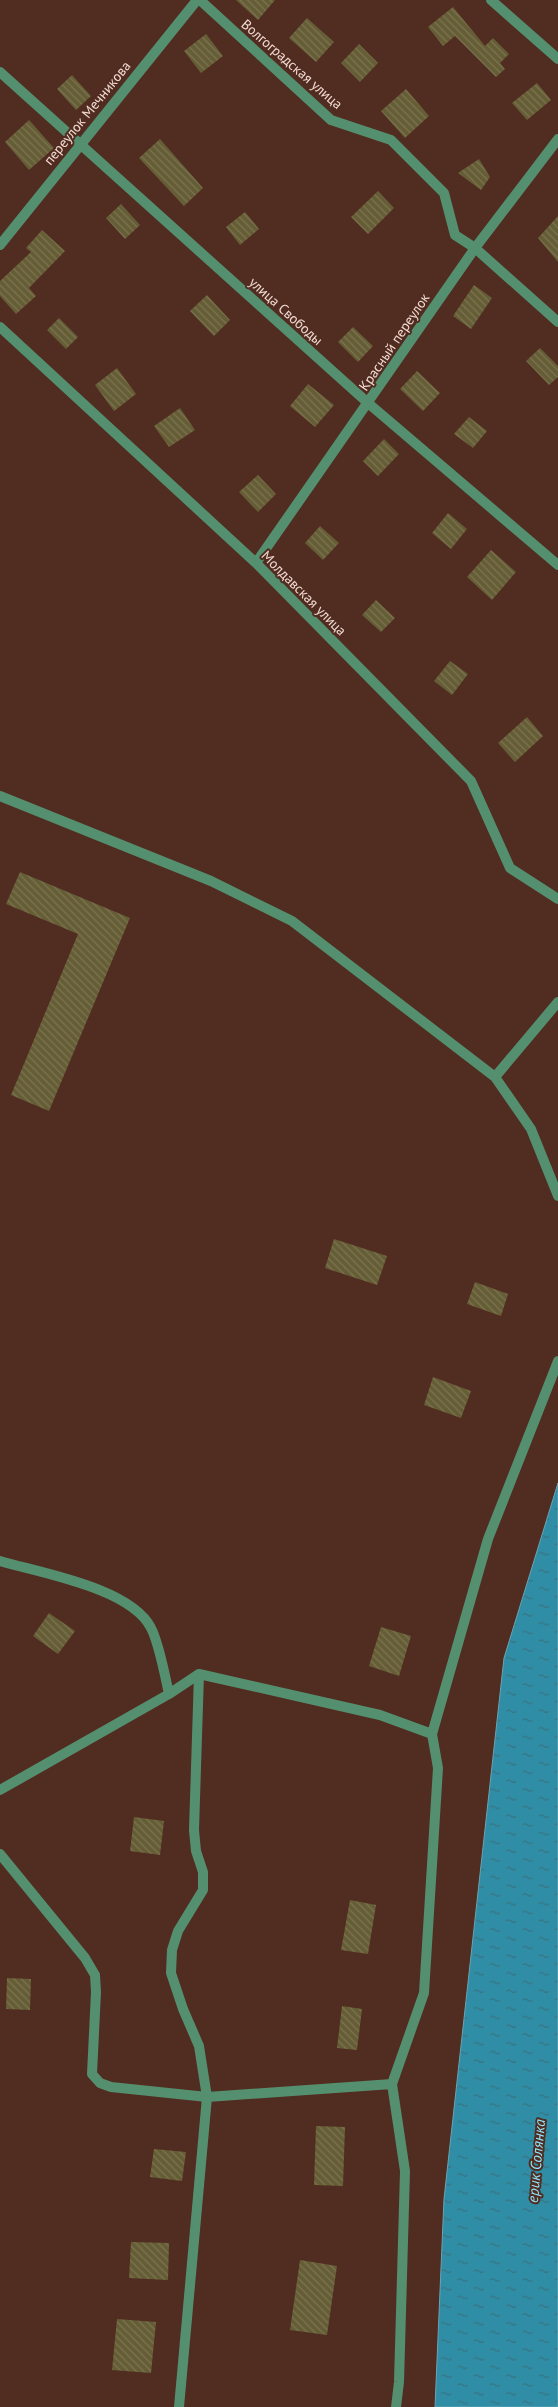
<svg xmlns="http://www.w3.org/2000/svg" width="558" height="2407" font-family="'PT Sans',sans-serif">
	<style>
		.water { fill: url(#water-ripples); stroke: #6aa4b3 }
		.building { fill: url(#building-back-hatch) }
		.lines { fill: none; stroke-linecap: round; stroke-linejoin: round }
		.street { stroke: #548f6f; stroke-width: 10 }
		.labels { text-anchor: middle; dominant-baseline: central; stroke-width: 4; stroke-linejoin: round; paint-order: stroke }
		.street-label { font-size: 14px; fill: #f3dbd3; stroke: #512c20 }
		.water-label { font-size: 15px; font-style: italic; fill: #90e3fb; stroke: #512c20 }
	</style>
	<defs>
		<pattern id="water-ripples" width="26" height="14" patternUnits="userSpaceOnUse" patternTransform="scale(1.25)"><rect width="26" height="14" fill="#2f8da5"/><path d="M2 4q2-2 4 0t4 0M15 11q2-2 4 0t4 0" fill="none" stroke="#387381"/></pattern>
		<pattern id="building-back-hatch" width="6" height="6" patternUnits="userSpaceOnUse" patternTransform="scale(1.25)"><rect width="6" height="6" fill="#655d35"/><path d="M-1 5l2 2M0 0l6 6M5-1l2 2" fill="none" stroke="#7c7451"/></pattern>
	</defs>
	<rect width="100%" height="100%" fill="#512c20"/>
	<!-- water -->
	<path class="water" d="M558 1483V2407H435L444 2199 504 1658Z"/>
	<!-- building -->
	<path class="building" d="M236 0H275L258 20Z
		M453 7 485 46 493 38 509 54 500 63 505 69 496 77 455 36 443 46 428 27Z
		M307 18 334 42 316 62 289 38Z
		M206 34 223 56 201 73 184 51Z
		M359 44 378 63 360 82 341 63Z
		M72 75 91 96 76 110 57 89Z
		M537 83 551 100 527 120 512 103Z
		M406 89 429 116 405 138 381 111Z
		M29 120 54 148 29 170 5 142Z
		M160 139 203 188 184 206 139 158Z
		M479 159 490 177 481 190 458 173Z
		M378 191 394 208 368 234 351 217Z
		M121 204 140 225 125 239 106 218Z
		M245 212 259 229 240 245 226 227Z
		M558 216V262L538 238Z
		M42 230 65 251 29 288 36 296 16 314 0 296V281L31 252 26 248Z
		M474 285 492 298 471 329 453 316Z
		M207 295 230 320 214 336 190 311Z
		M59 318 78 337 66 349 47 330Z
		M353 327 373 346 358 362 338 342Z
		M540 348 558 366V377L549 385 526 361Z
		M117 368 136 394 114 411 95 385Z
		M417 371 440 393 423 411 400 389Z
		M308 384 334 405 315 427 290 406Z
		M180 408 195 430 169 447 154 426Z
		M469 417 487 431 473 448 454 434Z
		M384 439 399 454 378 476 363 461Z
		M258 475 276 494 258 512 239 492Z
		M448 513 467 529 451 549 432 533Z
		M320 526 339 543 323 560 305 543Z
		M491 550 516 572 492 600 467 577Z
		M376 600 395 618 381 632 362 615Z
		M450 661 468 674 452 695 434 681Z
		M527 717 543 736 515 762 498 743Z
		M20 872 130 918 49 1111 11 1095 78 934 6 904Z
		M334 1239 387 1256 377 1285 325 1268Z
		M475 1282 508 1294 501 1316 467 1304Z
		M433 1377 471 1391 461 1418 424 1405Z
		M49 1613 75 1631 58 1654 33 1636Z
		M381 1627 411 1636 399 1676 369 1666Z
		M134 1817 164 1821 160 1855 130 1851Z
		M350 1900 376 1905 368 1954 341 1950Z
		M7 1978 31 1979 30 2010 6 2009Z
		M342 2006 362 2009 357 2050 337 2048Z
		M316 2126 345 2127 343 2186 314 2185Z
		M154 2149 186 2152 182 2181 150 2177Z
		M131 2242 169 2243 168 2280 129 2278Z
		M300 2260 337 2266 327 2335 290 2330Z
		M117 2319 156 2322 151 2373 112 2370Z"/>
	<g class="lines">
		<!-- street -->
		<path class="street" d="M200 0 331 120 391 140 444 193 455 235 475 248 558 322
			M491 0 558 59
			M0 72 368 403 558 565
			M0 245 197 0
			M0 327 256 563 471 781 510 868 558 899
			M256 563 475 248 558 139
			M0 796 211 881 292 921 495 1077 531 1129 558 1196
			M495 1077 558 1002
			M0 1561C41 1573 131 1588 151 1628 159 1643 165 1676 169 1694L0 1790
			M169 1694 199 1674 380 1715 432 1734
			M0 1854 85 1958 95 1975 96 1992 92 2074 100 2083 111 2087 207 2097 392 2084
			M179 2407 207 2097 199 2046 183 2009 171 1973 172 1950 178 1931 203 1890V1872L196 1851 194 1830 199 1674
			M396 2407 399 2382 405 2171 392 2084 424 1993 438 1768 432 1734 488 1539 558 1361"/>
	</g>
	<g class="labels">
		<!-- street labels -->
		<g class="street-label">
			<text transform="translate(292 64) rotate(41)">Волгоградская улица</text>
			<text transform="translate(87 113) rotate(-51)">переулок Мечникова</text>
			<text transform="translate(286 311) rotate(42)">улица Свободы</text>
			<text transform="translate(394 342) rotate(-56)">Красный переулок</text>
			<text transform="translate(304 593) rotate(45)">Молдавская улица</text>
		</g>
		<!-- water labels -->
		<g class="water-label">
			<text transform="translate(536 2161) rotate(-85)">ерик Солянка</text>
		</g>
	</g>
</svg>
